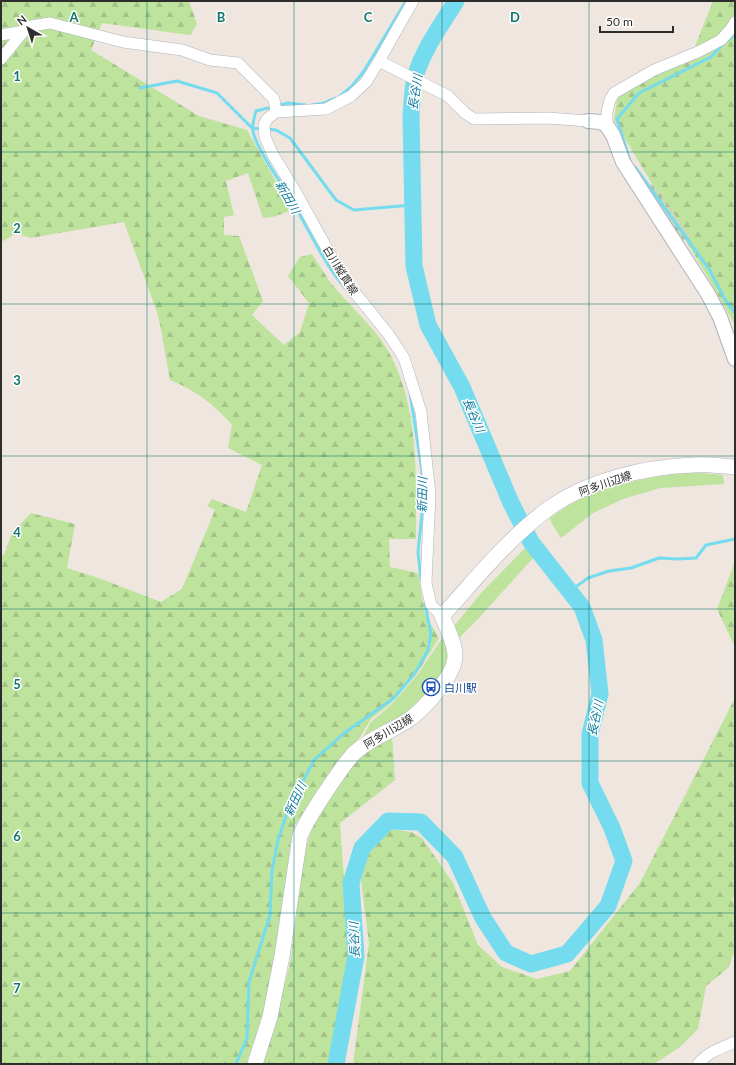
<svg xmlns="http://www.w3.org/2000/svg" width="736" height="1065" font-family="Lato,'Noto Sans JP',sans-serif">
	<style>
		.grass { fill: #bde39d }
		.forest { fill: url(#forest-firs) }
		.cemetery { fill: url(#cemetery-stones) }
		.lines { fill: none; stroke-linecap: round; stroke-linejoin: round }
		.stream { stroke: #74dcee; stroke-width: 3 }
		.river { stroke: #74dcee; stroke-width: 17 }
		.minor-casing { stroke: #b0b3bd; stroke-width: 12 }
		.tertiary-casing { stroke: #b0b3bd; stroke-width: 16 }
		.secondary-casing { stroke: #b0b3bd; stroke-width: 16 }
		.minor { stroke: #fff; stroke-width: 11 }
		.tertiary { stroke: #fff; stroke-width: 14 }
		.secondary { stroke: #fff; stroke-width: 15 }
		.grid { fill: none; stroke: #0f766e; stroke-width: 1; stroke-opacity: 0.55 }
		.labels { text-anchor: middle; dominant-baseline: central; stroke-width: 3; stroke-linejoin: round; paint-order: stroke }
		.street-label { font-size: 11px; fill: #2d2d2d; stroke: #fff }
		.transit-label { font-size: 11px; fill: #164399; stroke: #fff; text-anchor: start }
		.water-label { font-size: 12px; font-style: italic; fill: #0f7d9e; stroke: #fff }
		.grid-label { font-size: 13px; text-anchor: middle; font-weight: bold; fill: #0f766e; stroke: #fff; stroke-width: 3; stroke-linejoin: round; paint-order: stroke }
	</style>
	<defs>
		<pattern id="forest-firs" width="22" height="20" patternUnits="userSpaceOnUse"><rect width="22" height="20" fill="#bde39d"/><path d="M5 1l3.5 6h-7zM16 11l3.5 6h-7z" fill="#a3c388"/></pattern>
		<pattern id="cemetery-stones" width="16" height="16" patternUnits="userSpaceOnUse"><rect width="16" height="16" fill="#cad8b7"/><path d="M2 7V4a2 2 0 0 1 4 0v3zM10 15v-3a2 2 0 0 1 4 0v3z" fill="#aeba9e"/></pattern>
	</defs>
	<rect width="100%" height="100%" fill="#eee6df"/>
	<!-- grass -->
	<path class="grass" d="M689 472 723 475 724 484 660 488 623 499 593 513 561 538 552 524 550 518C593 486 637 479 689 472Z
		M527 546 535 556 477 620 459 638 454 626 482 592Z
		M445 634 449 652 446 667 438 681 406 714 363 737 371 722 391 705 418 674Z"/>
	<!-- forest -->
	<path class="forest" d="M1 1H189L197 24 190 35 102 23 91 50 199 116 247 130 292 210 273 217 263 218 248 173 226 181 234 215 224 217V235L239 236 263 301 252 315 284 345 300 332 309 303 288 276 300 257 312 254C318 263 324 273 330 282 346 302 367 320 382 341 420 397 416 475 416 539H389L390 567 418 573 425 614 439 638 418 672 390 704 371 719 360 737 328 774 295 825 290 845 280 946 268 1000 246 1064H1V554L4 555 12 533 31 513 75 524 67 568 104 580 161 602 182 589 215 510 207 506 212 499 246 512 262 465 228 448 232 425C216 406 194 389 170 380L160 324 156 309 124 222 30 238 17 233 1 242Z
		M713 1H735V325L710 281 614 120 617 99 625 89 694 49Z
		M735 562V647L717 609Z
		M735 698V895L732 900 735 903V950L728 968 706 986 698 1029 680 1047 654 1064H353L369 943 361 881 368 855 379 839 390 829 411 832 422 838 453 883 478 945 502 967 537 979 570 971 640 883Z
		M392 734 395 780 340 823 349 949 343 995 329 1064H262L290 964 304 854 312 828 337 786 362 754Z"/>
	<!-- cemetery -->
	<path class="cemetery" d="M653 183 691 237 683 241 644 187Z"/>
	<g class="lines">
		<!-- stream -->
		<path class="stream" d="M727 41 735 34
			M140 88 177 81 217 93 252 128 261 129
			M340 96 352 86 364 71 406 1
			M306 105 288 103 256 111C254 119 251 127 254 135 260 155 281 182 292 201 309 230 323 262 345 288
			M312 105 324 103 335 98
			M267 129 276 130 290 138 336 200 354 210 412 205
			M630 161 617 119 639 93 711 57 723 44
			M635 167 709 269 726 301 735 313
			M410 393 422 471V513L418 552 421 580
			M570 591 588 578 609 571 631 568 659 558 678 559 696 558 706 545 735 539
			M236 1064 247 1038 249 982 270 915 272 871 278 840 288 810 314 760 343 734 394 698 415 673 428 650 431 634 425 604"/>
		<!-- river -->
		<path class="river" d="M336 1064 356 956 351 883 362 848 388 821 421 822 455 857 483 918 506 953 531 964 567 954 608 906 624 861 612 828 590 783V734L600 694 594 640 582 607 531 542 511 503 462 387 428 325 414 266 411 117C412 103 412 88 416 74 424 48 442 24 456 1"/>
		<defs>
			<path id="minor" d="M413 1 379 61 366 82 351 96 326 109 276 112 267 119 264 125 265 137 273 155 294 189 331 256 348 284 389 335 404 358 421 412 430 494 426 583 431 605 442 616
				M1 35 24 31
				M1 59 24 31 31 26 50 23 123 42 182 50 210 60 238 63 274 99 276 112
				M379 61 448 96 465 113 474 119 548 118 588 121
				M607 126V112L610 100 614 93 654 70 700 51 721 40 731 29 735 22
				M698 1064C708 1052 721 1048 735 1042"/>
			<path id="tertiary" d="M588 121 601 122 607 126 613 135 623 162 708 294 720 317 735 359"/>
			<path id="secondary" d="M255 1064 270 1017 282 956 300 836C308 817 320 801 331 784 340 772 347 758 359 749 374 737 391 731 407 721 422 711 455 676 455 656 455 643 447 628 442 616 475 580 506 541 544 512 584 481 643 467 693 465 707 464 721 466 735 467"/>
		</defs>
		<!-- minor casing -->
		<use href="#minor" class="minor-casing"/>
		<!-- tertiary casing -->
		<use href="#tertiary" class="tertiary-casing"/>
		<!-- secondary casing -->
		<use href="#secondary" class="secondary-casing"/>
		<!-- minor -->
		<use href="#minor" class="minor"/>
		<!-- tertiary -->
		<use href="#tertiary" class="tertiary"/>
		<!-- secondary -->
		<use href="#secondary" class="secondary"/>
	</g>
	<!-- grid -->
	<path class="grid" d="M147 1V1064M294 1V1064M442 1V1064M589 1V1064M1 152H735M1 304H735M1 456H735M1 609H735M1 761H735M1 913H735"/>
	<!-- icons -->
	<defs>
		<symbol id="bus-ring" viewBox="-11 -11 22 22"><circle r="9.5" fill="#fff" stroke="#1a4fb4" stroke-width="1.5"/><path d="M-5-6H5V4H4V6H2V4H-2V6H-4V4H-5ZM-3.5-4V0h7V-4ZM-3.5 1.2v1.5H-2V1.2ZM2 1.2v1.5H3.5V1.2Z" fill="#1a4fb4"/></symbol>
	</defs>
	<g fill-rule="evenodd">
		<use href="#bus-ring" x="421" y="677" width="20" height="20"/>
	</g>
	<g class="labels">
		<!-- street labels -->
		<g class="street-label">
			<text transform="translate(341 270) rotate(58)">白川縦貫線</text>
			<text transform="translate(605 483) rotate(-19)">阿多川辺線</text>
			<text transform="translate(388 731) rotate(-31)">阿多川辺線</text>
		</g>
		<!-- transit labels -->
		<g class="transit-label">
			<text x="444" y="687">白川駅</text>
		</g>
		<!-- water labels -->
		<g class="water-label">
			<text transform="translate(415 92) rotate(-81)">長谷川</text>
			<text transform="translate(288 197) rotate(60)">新田川</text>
			<text transform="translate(474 415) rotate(67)">長谷川</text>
			<text transform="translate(422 495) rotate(-89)">新田川</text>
			<text transform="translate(595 718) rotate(-78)">長谷川</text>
			<text transform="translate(295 799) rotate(-65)">新田川</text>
			<text transform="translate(354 940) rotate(-92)">長谷川</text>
		</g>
	</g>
	<g class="grid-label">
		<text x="74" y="22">A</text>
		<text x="221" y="22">B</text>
		<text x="368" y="22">C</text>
		<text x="515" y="22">D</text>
		<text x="17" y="81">1</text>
		<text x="17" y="233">2</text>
		<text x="17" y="385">3</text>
		<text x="17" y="537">4</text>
		<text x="17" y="689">5</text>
		<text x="17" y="841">6</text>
		<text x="17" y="993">7</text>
	</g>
	<!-- border -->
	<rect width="736" height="1065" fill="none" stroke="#2d2d2d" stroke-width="4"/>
	<!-- north arrow -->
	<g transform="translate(28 28) rotate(321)" stroke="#ffffff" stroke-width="3" paint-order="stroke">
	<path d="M0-3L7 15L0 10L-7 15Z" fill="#2d2d2d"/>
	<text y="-6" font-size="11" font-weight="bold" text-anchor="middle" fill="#2d2d2d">N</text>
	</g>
	<!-- scale -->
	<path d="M600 26v6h73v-6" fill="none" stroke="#2d2d2d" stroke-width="2"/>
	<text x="606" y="26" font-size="12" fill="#2d2d2d" stroke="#ffffff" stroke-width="3" paint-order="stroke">50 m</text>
</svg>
